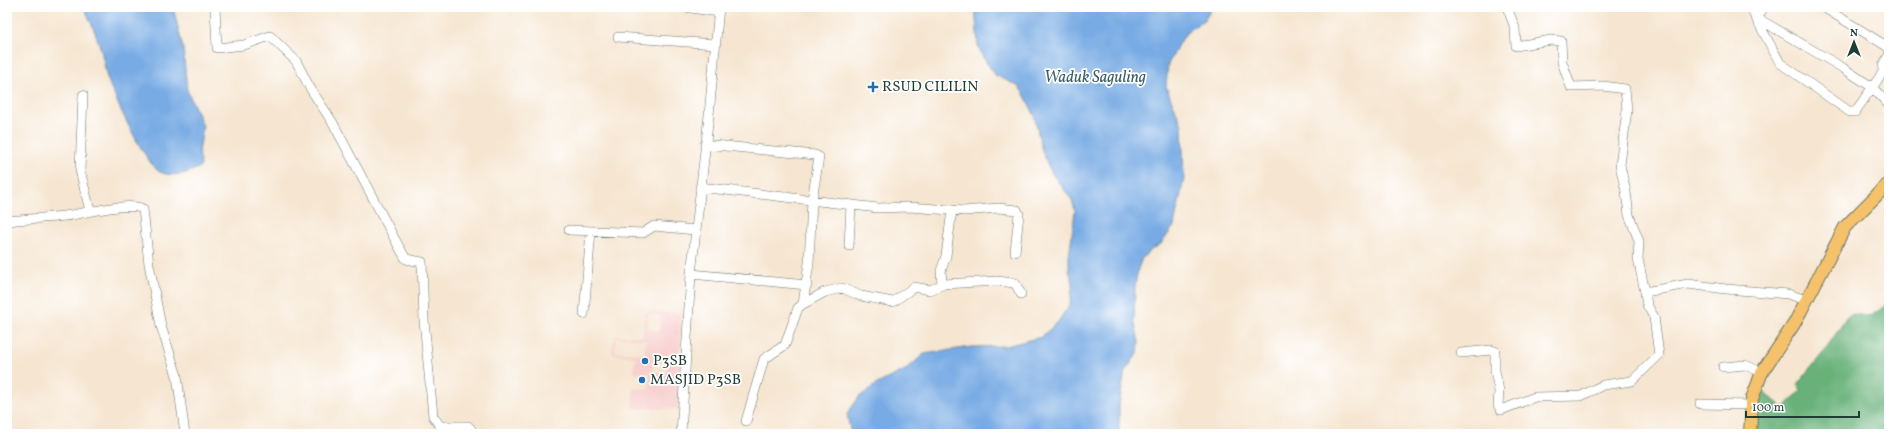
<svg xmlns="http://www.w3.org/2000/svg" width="1896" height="441" font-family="Vollkorn,serif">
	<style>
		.built { fill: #f7d0cf; fill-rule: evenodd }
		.forest { fill: #68b179; stroke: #447756 }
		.water { fill: #78abe4; stroke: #4c748c }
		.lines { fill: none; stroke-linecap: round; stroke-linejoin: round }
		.minor-casing { stroke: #6a786b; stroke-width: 10 }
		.major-casing { stroke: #6a786b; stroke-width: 14 }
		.minor { stroke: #fff; stroke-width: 9 }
		.major { stroke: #f5c16b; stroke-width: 12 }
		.poi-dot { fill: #1f6fb2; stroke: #fff; stroke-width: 1.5 }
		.labels { text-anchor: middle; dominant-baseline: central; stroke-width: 3.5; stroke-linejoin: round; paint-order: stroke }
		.poi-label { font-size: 15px; fill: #1f3d34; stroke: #fff; text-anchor: start }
		.water-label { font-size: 16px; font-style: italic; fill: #3a5e69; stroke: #fff }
	</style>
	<rect width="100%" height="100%" fill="#fff"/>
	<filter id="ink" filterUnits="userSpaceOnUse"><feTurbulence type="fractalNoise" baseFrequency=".025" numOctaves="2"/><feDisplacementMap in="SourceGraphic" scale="8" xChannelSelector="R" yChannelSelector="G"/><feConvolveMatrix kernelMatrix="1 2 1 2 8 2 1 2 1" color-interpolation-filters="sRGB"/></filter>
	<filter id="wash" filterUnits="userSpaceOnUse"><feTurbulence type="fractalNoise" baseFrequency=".012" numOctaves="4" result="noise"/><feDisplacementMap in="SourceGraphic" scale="16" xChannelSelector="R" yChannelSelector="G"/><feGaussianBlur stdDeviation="0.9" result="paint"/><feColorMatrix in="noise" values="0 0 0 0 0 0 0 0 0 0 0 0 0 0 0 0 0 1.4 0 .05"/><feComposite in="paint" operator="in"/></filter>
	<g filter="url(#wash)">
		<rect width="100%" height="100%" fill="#f6e6d1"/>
		<!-- built -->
		<path class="built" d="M645 312 681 313 679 409 632 408 634 369 636 357 612 354 615 335 643 337ZM648 314 660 315 659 331 647 329ZM616 337 646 340 644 355 615 352ZM654 357 668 358 667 373 653 372ZM634 372 650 373 649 389 633 388Z"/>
		<!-- forest -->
		<path class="forest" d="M1889 303V434H1754L1755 401 1760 394 1765 393 1784 408 1801 390 1797 385 1823 353 1847 317 1854 314 1865 316 1872 315Z"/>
		<!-- water -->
		<path class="water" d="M84 7H173L183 48 187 90 203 126 199 153 201 166C190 173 173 178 160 172 145 164 111 92 106 74 104 65 103 56 100 47 96 33 90 20 84 7Z
			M975 7H1212L1206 18 1185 34 1168 64 1166 87 1182 125 1184 179 1174 226 1161 244 1151 250 1142 258 1138 269 1135 286 1134 319 1139 342 1138 353 1125 371 1119 405V434H851L847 414 859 397 877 384 907 369 924 354 971 347 1006 346 1041 337 1058 322 1070 304 1073 282 1069 271V257L1075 211 1072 200 1051 172 1042 151 1034 114 1024 94 1018 86 995 75 982 56 978 45Z"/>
	</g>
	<g filter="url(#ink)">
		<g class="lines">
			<defs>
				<path id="minor" d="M215 7 217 48 244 45 270 36 296 61 310 88 333 123 399 247 406 259 422 262 424 320 433 416 440 426H468L471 429 472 434
					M684 7 719 12
					M1507 7 1515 28 1516 46 1551 40 1561 41 1562 62 1571 87 1603 86 1625 89 1627 110 1620 165 1626 192 1629 215 1639 241 1638 259 1645 292 1688 284 1726 289 1788 294 1806 300
					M1750 7 1780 63 1850 112H1855L1883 72V66L1889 55
					M1764 7 1757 18 1843 68 1872 87 1889 105
					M1823 7 1888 47 1889 50
					M618 37 715 44
					M83 95 80 170 90 211
					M705 144 815 155 819 157 812 200 809 263 803 304 798 308 785 345 764 359 746 421
					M700 187 878 208 909 207 964 211 998 208 1017 210 1019 214 1015 252
					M7 221C26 219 46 218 65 216 82 214 130 201 143 209L149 264 161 326 177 376 185 434
					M569 230 643 233 654 226 695 230
					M849 246 851 205
					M691 274 807 285
					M942 284 941 271 946 256 952 210
					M803 304 825 292 842 288 861 296 893 302 914 287 930 290 944 284 997 281 1015 283 1021 294
					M584 314 591 231
					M1461 353 1491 350 1495 351V371L1499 391 1498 405 1501 410 1535 397 1581 396 1603 385 1632 381 1659 355 1654 317 1647 305 1645 292
					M1723 367 1745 365 1762 372
					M1700 404 1751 405
					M681 434 691 274 709 115 719 7"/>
				<path id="major" d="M1750 434 1752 399 1762 372 1794 324 1845 227 1889 183"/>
			</defs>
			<!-- minor casing -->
			<use href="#minor" class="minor-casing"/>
			<!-- major casing -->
			<use href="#major" class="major-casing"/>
			<!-- minor -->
			<use href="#minor" class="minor"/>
			<!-- major -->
			<use href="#major" class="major"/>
		</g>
	</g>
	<!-- markers -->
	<g class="poi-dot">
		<path d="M871 81h4v4h4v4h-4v4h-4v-4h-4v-4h4z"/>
		<circle cx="645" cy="361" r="4"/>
		<circle cx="642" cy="380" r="4"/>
	</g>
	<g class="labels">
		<!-- poi labels -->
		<g class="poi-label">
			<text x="882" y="87">RSUD CILILIN</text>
			<text x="653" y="361">P3SB</text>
			<text x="650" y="380">MASJID P3SB</text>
		</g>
		<!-- water labels -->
		<g class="water-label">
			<text x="1095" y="78">Waduk Saguling</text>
		</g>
	</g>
	<!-- margin -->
	<rect width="1896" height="441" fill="none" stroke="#fff" stroke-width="24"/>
	<!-- north arrow -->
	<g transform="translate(1854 42)" stroke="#ffffff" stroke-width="3" paint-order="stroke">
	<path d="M0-3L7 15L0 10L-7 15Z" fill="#1f3d34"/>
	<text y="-6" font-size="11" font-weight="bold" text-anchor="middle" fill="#1f3d34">N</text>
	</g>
	<!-- scale -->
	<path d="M1746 411v6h113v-6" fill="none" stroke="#1f3d34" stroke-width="2"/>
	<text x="1752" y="411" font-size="12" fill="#1f3d34" stroke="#ffffff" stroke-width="3" paint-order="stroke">100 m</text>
</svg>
